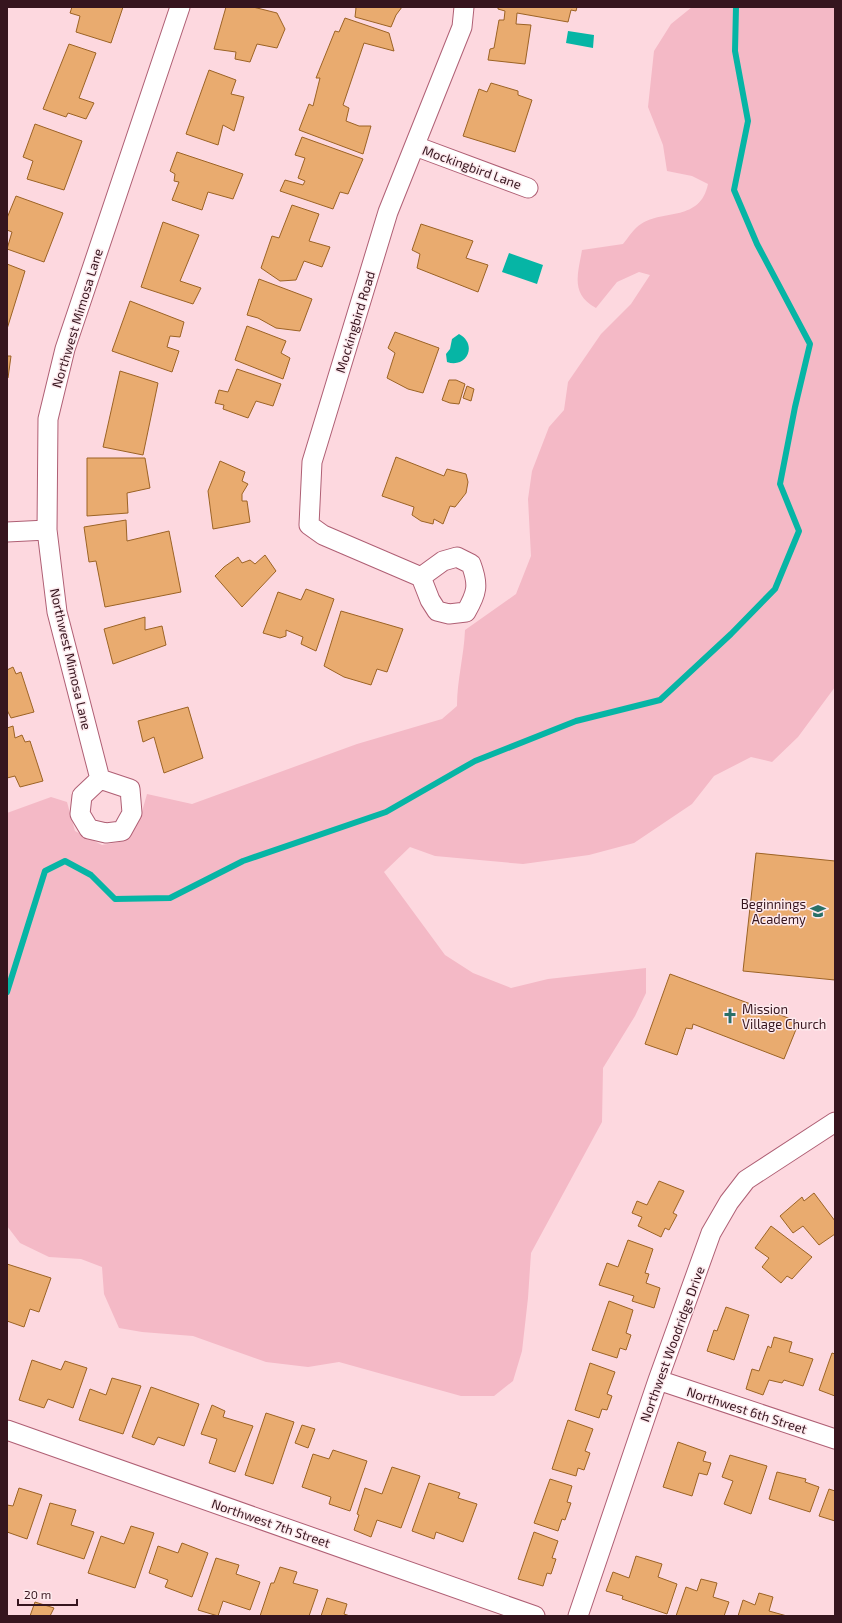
<svg xmlns="http://www.w3.org/2000/svg" width="842" height="1623" font-family="'Exo 2',sans-serif">
	<style>
		.green { fill: #f4b9c6 }
		.water { fill: #06b5a5 }
		.lines { fill: none; stroke-linecap: round; stroke-linejoin: round }
		.stream { stroke: #06b5a5; stroke-width: 6 }
		.building { fill: #e9ab6f; stroke: #9c6325 }
		.street-casing { stroke: #af5f74; stroke-width: 21 }
		.street { stroke: #fff; stroke-width: 19 }
		.labels { text-anchor: middle; dominant-baseline: central; stroke-width: 3; stroke-linejoin: round; paint-order: stroke }
		.street-label { font-size: 13px; fill: #36151e; stroke: #fdeaee }
		.poi-label { font-size: 13px; fill: #36151e; stroke: #fdeaee; text-anchor: end }
	</style>
	<rect width="100%" height="100%" fill="#fdd8df"/>
	<!-- green -->
	<path class="green" d="M692 7H835V687L798 737 772 762 751 757 714 776 692 804 634 843 589 855 523 864 435 856 410 847 384 872 445 955 473 973 511 988 548 979 646 968V993L635 1016 603 1068 602 1122 531 1253 528 1298 522 1351 513 1381 494 1396H461L339 1362 308 1367 266 1362 193 1336 142 1332 119 1328 104 1294 102 1267 81 1259 49 1257 20 1243 7 1226V813L51 797 67 802 75 831 102 845 125 841 141 815 147 794 192 804 357 744 442 719 457 706C457 680 464 656 465 630L516 594 531 556 528 499 532 471 549 427 564 410 568 382 601 334 631 304 650 275 639 272 617 282 596 308C570 294 578 274 582 250L623 244C628 238 634 228 641 224 664 209 700 222 708 184L692 176 667 171 663 145 648 107 654 51 671 24Z"/>
	<!-- water -->
	<path class="water" d="M568 31 594 35 593 48 566 43Z
		M509 253 543 265 537 284 502 272Z
		M459 334C478 344 467 369 447 362L446 354 450 349 452 339Z"/>
	<g class="lines">
		<!-- stream -->
		<path class="stream" d="M7 992 45 871 65 861 91 875 115 899 170 898 243 861 386 812 475 761 576 721 660 700 731 634 775 589 799 531 780 484 795 407 810 344 757 244 734 190 748 121 735 51 736 7"/>
	</g>
	<!-- building -->
	<path class="building" d="M72 7H123L111 43 76 32 80 16 70 13Z
		M226 7H253L277 13 285 29 277 48 257 44 250 62 235 59 236 52 214 49Z
		M354 7H402L396 15 391 27 355 17 356 8Z
		M498 7H577L576 11 571 10 568 22 517 13 516 24 531 25 525 64 488 60 490 49 494 48 499 20H504L505 11 498 9Z
		M345 18 389 33 394 51 364 43 343 105 349 108 346 121 359 126H371L363 154 299 130 309 104 313 106 320 78H316L335 31 339 32Z
		M69 44 96 53 79 98 94 103 86 119 68 113 66 117 43 109Z
		M209 70 236 80 231 94 244 97 234 131 223 125 218 145 186 134Z
		M491 83 518 91V95L532 100 515 152 463 136 479 89 487 92Z
		M35 124 82 141 64 190 27 179 33 161 23 157Z
		M302 137 363 159 348 194 340 192 333 209 280 191 285 180 303 185 305 181 298 178 305 158 295 155Z
		M177 152 243 174 233 199 208 192 202 210 172 200 179 182 174 181 175 174 170 171Z
		M16 196 63 213 44 262 7 249 12 232 7 230V218Z
		M292 205 319 214 309 241 330 247 322 267 304 261 296 280 280 281 261 268 272 236 279 238Z
		M163 222 199 235 180 281 201 288 193 304 141 287Z
		M421 224 473 241 466 258 488 265 478 292 417 268 420 254 412 250Z
		M7 264 25 271 7 329Z
		M259 279 312 299 300 331 276 328 258 318 247 315Z
		M130 301 184 322 180 337 170 336 167 347 179 351 172 372 112 351Z
		M247 326 286 341 281 353 290 358 283 379 235 360Z
		M395 332 439 348 423 393 408 389 387 378 395 353 388 348Z
		M7 356H11L8 378H7Z
		M237 369 281 384 273 406 256 401 248 418 223 409 224 405 215 403 219 390 228 392Z
		M120 371 158 383 143 455 103 447Z
		M449 380H456L465 384 459 404 450 403 442 400Z
		M467 386 474 389 471 401 463 398Z
		M396 457 444 476 447 469 466 474 468 482 466 493 455 507 450 506 443 524 434 519 433 524 421 521 412 515 414 507 382 496Z
		M87 458H145L150 488 127 493 128 513 87 516Z
		M220 461 245 472 242 481 248 484 242 494V501H247L250 522 213 529 208 491Z
		M126 520 127 541 169 531 181 592 105 607 96 561 89 562 84 527Z
		M265 555 276 571 242 607 215 576 224 567 238 557 242 563 250 560 255 564Z
		M306 589 334 599 316 651 301 644 303 637 286 630V636L280 638 263 633 278 592 301 600Z
		M341 611 403 629 387 672 377 669 371 685 344 677 324 666Z
		M145 617V630L162 626 166 645 113 664 104 629Z
		M13 667 16 674 21 672 34 712 11 718 7 710V670Z
		M188 707 203 758 164 773 154 737 143 742 138 721Z
		M13 726 15 738 22 735 25 742 30 741 43 781 20 787 15 776 7 778V728Z
		M756 853 835 861V980L743 971Z
		M670 974 799 1022 784 1059 693 1024 692 1029 686 1028 677 1055 645 1044Z
		M659 1181 684 1191 673 1213 677 1215 669 1230 665 1228 661 1237 638 1226 642 1217 632 1213 637 1201 647 1205Z
		M814 1193 835 1221V1234L819 1245 803 1226 793 1233 780 1216 802 1197 804 1201Z
		M771 1226 812 1257 792 1279 787 1276 781 1283 762 1267 769 1258 755 1248Z
		M628 1240 653 1249 645 1273 649 1274 646 1283 660 1288 654 1308 632 1301 634 1296 599 1285 607 1263 618 1267Z
		M7 1264 51 1278 39 1312 30 1309 24 1327 7 1321Z
		M609 1301 633 1310 626 1333 631 1335 626 1350 620 1348 617 1358 592 1350Z
		M726 1307 749 1315 734 1360 707 1351 714 1330 717 1331Z
		M774 1337 792 1342 789 1352 813 1359 803 1386 784 1380 782 1383 769 1380 763 1395 746 1389 752 1369 759 1371 768 1346 771 1348Z
		M832 1353 835 1354V1396L819 1390Z
		M32 1360 61 1370 65 1361 87 1368 73 1408 48 1399 44 1408 19 1400Z
		M590 1363 615 1372 607 1394 612 1396 607 1410 602 1409 599 1418 575 1410Z
		M112 1378 141 1386 123 1434 79 1420 90 1389 106 1395Z
		M151 1387 199 1404 184 1446 158 1437 154 1445 132 1437Z
		M212 1405 225 1411 223 1417 253 1426 235 1472 209 1463 217 1439 201 1434Z
		M266 1413 294 1422 273 1484 245 1475Z
		M568 1420 593 1429 585 1451 590 1453 584 1470 578 1468 576 1476 552 1469Z
		M302 1425 315 1429 308 1448 295 1443Z
		M678 1442 706 1452 703 1461 711 1463 707 1475 699 1473 692 1496 663 1487Z
		M333 1450 367 1461 350 1511 329 1504 331 1497 302 1487 313 1454 329 1459Z
		M730 1455 767 1466 751 1514 724 1504 733 1481 722 1477Z
		M392 1467 420 1476 401 1528 377 1520 371 1537 354 1530 359 1515 357 1514 365 1488 382 1494Z
		M777 1472 806 1479 805 1482 819 1487 810 1512 769 1499Z
		M550 1479 572 1486 567 1502 571 1503 565 1520 562 1519 558 1531 534 1523Z
		M429 1483 460 1493 458 1498 477 1504 463 1542 436 1532 434 1539 412 1531Z
		M19 1488 42 1495 27 1539 7 1532V1505L13 1506Z
		M829 1489 835 1491V1521L819 1516Z
		M50 1503 76 1510 71 1525 94 1532 84 1559 37 1544Z
		M131 1526 154 1533 135 1588 88 1573 101 1536 124 1544Z
		M534 1532 558 1541 552 1558 556 1559 551 1574 547 1573 543 1586 518 1579Z
		M182 1543 208 1553 192 1597 165 1587 168 1580 149 1573 158 1546 178 1553Z
		M636 1556 662 1564 658 1577 677 1584 667 1614 622 1599 623 1596 606 1591 613 1572 629 1578Z
		M216 1558 239 1565 236 1574 260 1582 250 1610 223 1601 218 1616 198 1610Z
		M280 1567 297 1572 293 1583 318 1590 309 1616H260L271 1583H274Z
		M701 1579 717 1583 713 1597 729 1602 724 1616H676L686 1587 697 1591Z
		M759 1593 773 1597 769 1611 787 1616H738L743 1600 755 1605Z
		M327 1598 347 1604 344 1614 350 1616H321Z
		M35 1602 54 1608 50 1616H30Z"/>
	<g class="lines">
		<defs>
			<path id="street" d="M415 146 528 188
				M7 532 47 530
				M457 557 471 564C479 585 477 593 466 612L449 614 437 611 430 600 421 577 443 561Z
				M421 577 323 535 309 525 312 462 388 212 462 27 464 7
				M100 779 57 612 47 530 48 419 65 349 180 7
				M100 779 130 789 132 813 122 831 106 833 89 829 80 814 82 796Z
				M658 1380 835 1439
				M7 1430 535 1616
				M578 1616 658 1380 711 1233 729 1202 746 1180 835 1122"/>
		</defs>
		<!-- street casing -->
		<use href="#street" class="street-casing"/>
		<!-- street -->
		<use href="#street" class="street"/>
	</g>
	<!-- icons -->
	<defs>
		<symbol id="school-bare" viewBox="-9 -9 18 18"><path d="M0-5L7-2L0 1L-7-2ZM-4 1L0 2.5L4 1V4Q0 6-4 4Z" fill="#297068" stroke="#fdeaee" stroke-width="2.5" paint-order="stroke"/></symbol>
		<symbol id="church-bare" viewBox="-9 -9 18 18"><path d="M-1.2-6h2.4v3.5h3.3v2.4h-3.3V6h-2.4V-.1h-3.3v-2.4h3.3Z" fill="#297068" stroke="#fdeaee" stroke-width="2.5" paint-order="stroke"/></symbol>
	</defs>
	<g fill-rule="evenodd">
		<use href="#school-bare" x="807" y="900" width="22" height="22"/>
		<use href="#church-bare" x="719" y="1005" width="22" height="22"/>
	</g>
	<g class="labels">
		<!-- street labels -->
		<g class="street-label">
			<text transform="translate(472 167) rotate(20)">Mockingbird Lane</text>
			<text transform="translate(77 318) rotate(-73)">Northwest Mimosa Lane</text>
			<text transform="translate(355 322) rotate(-73)">Mockingbird Road</text>
			<text transform="translate(71 659) rotate(77)">Northwest Mimosa Lane</text>
			<text transform="translate(672 1344) rotate(-70)">Northwest Woodridge Drive</text>
			<text transform="translate(747 1410) rotate(18)">Northwest 6th Street</text>
			<text transform="translate(271 1523) rotate(19)">Northwest 7th Street</text>
		</g>
		<!-- poi labels -->
		<g class="poi-label">
			<text x="806" y="904">Beginnings<tspan x="806" dy="15">Academy</tspan></text>
			<text x="742" y="1009" text-anchor="start">Mission<tspan x="742" dy="15">Village Church</tspan></text>
		</g>
	</g>
	<!-- border -->
	<rect width="842" height="1623" fill="none" stroke="#36151e" stroke-width="16"/>
	<!-- scale -->
	<path d="M18 1599v6h59v-6" fill="none" stroke="#36151e" stroke-width="2"/>
	<text x="24" y="1599" font-size="12" fill="#36151e" stroke="#fdeaee" stroke-width="3" paint-order="stroke">20 m</text>
</svg>
